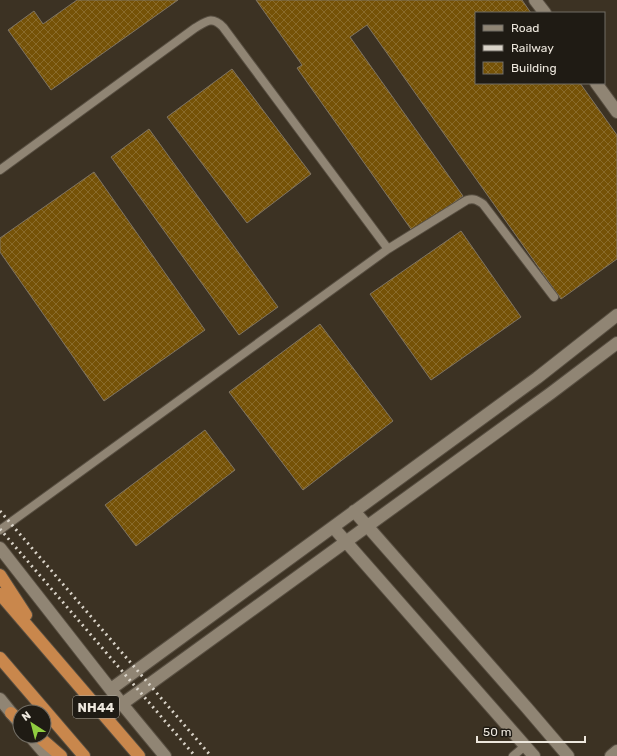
<svg xmlns="http://www.w3.org/2000/svg" width="617" height="756" font-family="Rubik,sans-serif">
	<style>
		.building { fill: url(#building-cross-hatch); stroke: #7f7463 }
		.lines { fill: none; stroke-linecap: round; stroke-linejoin: round }
		.lane-casing { stroke: #584f42; stroke-width: 10 }
		.street-casing { stroke: #584f42; stroke-width: 14 }
		.secondary-casing { stroke: #584f42; stroke-width: 14 }
		.highway-casing { stroke: #584f42; stroke-width: 14 }
		.lane { stroke: #908574; stroke-width: 8 }
		.street { stroke: #908574; stroke-width: 12 }
		.secondary { stroke: #908574; stroke-width: 12 }
		.highway { stroke: #c9874c; stroke-width: 12 }
		.rail { stroke: #dad4c9; stroke-width: 3; stroke-dasharray: 2 4; stroke-linecap: butt }
		.labels { text-anchor: middle; dominant-baseline: central; stroke-width: 3; stroke-linejoin: round; paint-order: stroke }
		.shield { fill: #1f1b14; stroke: #afaaa1; stroke-width: 1 }
		.shield-label { font-size: 13px; font-weight: bold; fill: #ede7dd }
	</style>
	<defs>
		<pattern id="building-cross-hatch" width="8" height="8" patternUnits="userSpaceOnUse"><rect width="8" height="8" fill="#755207"/><path d="M0 0l8 8M0 8l8-8" fill="none" stroke="#896b2b"/></pattern>
	</defs>
	<rect width="100%" height="100%" fill="#3c3223"/>
	<!-- building -->
	<path class="building" d="M77 0H178L51 90 8 30 34 11 43 24Z
		M256 0H522L531 13H476V83H580L617 135V259L561 299 367 25 350 37 463 196 413 232 297 68 302 65Z
		M232 69 311 174 247 223 167 117Z
		M149 129 278 307 239 335 111 157Z
		M94 172 205 330 104 401 0 252V238Z
		M461 231 521 317 431 380 370 294Z
		M320 324 393 421 303 490 229 392Z
		M205 430 235 470 136 546 105 505Z"/>
	<g class="lines">
		<defs>
			<path id="lane" d="M0 170 195 28C207 21 212 16 223 27L388 249
				M0 530 388 249 467 200C474 198 477 200 483 204L554 297
				M513 756 525 746"/>
			<path id="street" d="M535 0 545 13
				M596 83 617 112
				M611 756 617 751"/>
			<path id="secondary" d="M354 511 527 708 568 756
				M333 527 534 756
				M0 548 122 704 165 756
				M111 689 537 378 617 315
				M0 699 17 720
				M122 704 551 393 617 343
				M30 736 47 756"/>
			<path id="highway" d="M0 575 26 615
				M0 594 139 756
				M0 658 84 756
				M11 713 20 721
				M38 736 61 756"/>
		</defs>
		<!-- lane casing -->
		<use href="#lane" class="lane-casing"/>
		<!-- street casing -->
		<use href="#street" class="street-casing"/>
		<!-- secondary casing -->
		<use href="#secondary" class="secondary-casing"/>
		<!-- highway casing -->
		<use href="#highway" class="highway-casing"/>
		<!-- lane -->
		<use href="#lane" class="lane"/>
		<!-- street -->
		<use href="#street" class="street"/>
		<!-- secondary -->
		<use href="#secondary" class="secondary"/>
		<!-- highway -->
		<use href="#highway" class="highway"/>
		<!-- rail -->
		<path class="rail" d="M0 511 211 756
			M0 529 195 756"/>
	</g>
	<g class="labels">
		<!-- shield labels -->
		<rect class="shield" x="73" y="696" width="46" height="22" rx="3"/>
		<g class="shield-label">
			<text x="96" y="707">NH44</text>
		</g>
	</g>
	<!-- legend -->
	<rect x="475" y="12" width="130" height="72" fill="#1f1b14" stroke="#716d64"/>
	<rect x="483" y="25" width="20" height="6" fill="#908574" stroke="#716d64"/>
	<text x="511" y="32" font-size="12" fill="#ede7dd">Road</text>
	<rect x="483" y="45" width="20" height="6" fill="#dad4c9" stroke="#716d64"/>
	<text x="511" y="52" font-size="12" fill="#ede7dd">Railway</text>
	<rect x="483" y="62" width="20" height="12" fill="url(#building-cross-hatch)" stroke="#716d64"/>
	<text x="511" y="72" font-size="12" fill="#ede7dd">Building</text>
	<!-- north arrow -->
	<g transform="translate(32 724) rotate(324)"><circle r="19" fill="#1f1b14" stroke="#716d64"/>
	<path d="M0-3L7 15L0 10L-7 15Z" fill="#90cd40"/>
	<text y="-6" font-size="11" font-weight="bold" text-anchor="middle" fill="#ede7dd">N</text>
	</g>
	<!-- scale -->
	<path d="M477 736v6h108v-6" fill="none" stroke="#ede7dd" stroke-width="2"/>
	<text x="483" y="736" font-size="12" fill="#ede7dd" stroke="#1f1b14" stroke-width="3" paint-order="stroke">50 m</text>
</svg>
